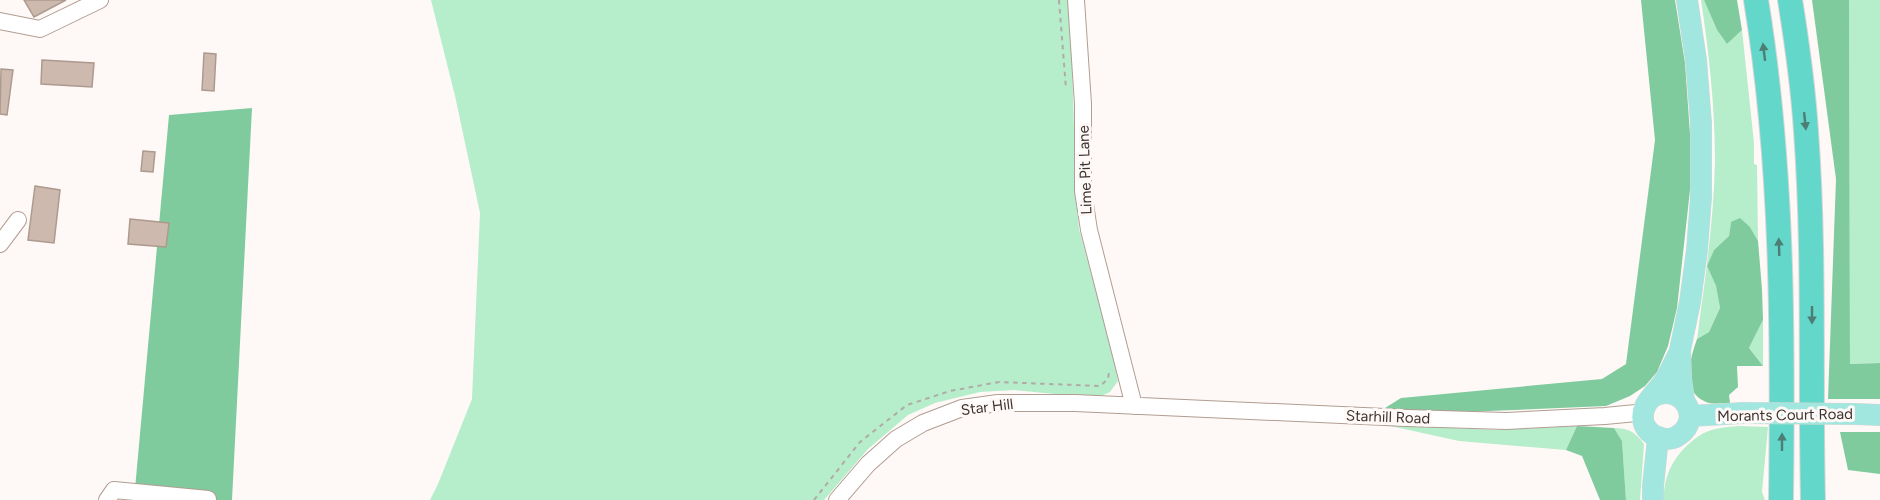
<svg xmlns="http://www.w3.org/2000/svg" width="1880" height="500" font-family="Figtree,sans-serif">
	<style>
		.green { fill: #b6edca }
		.forest { fill: #7fcb9e }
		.building { fill: #cdb9ad; stroke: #ad9a8e; stroke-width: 1.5 }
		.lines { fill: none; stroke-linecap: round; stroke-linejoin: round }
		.minor-casing { stroke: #b19d92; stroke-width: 18 }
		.major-casing { stroke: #d8d6d5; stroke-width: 22 }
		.highway-casing { stroke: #d8d6d5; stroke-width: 26 }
		.path { stroke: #b1aba8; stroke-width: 2; stroke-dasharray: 4.5 4.5; stroke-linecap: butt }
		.minor { stroke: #fff; stroke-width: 16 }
		.major { stroke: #a1e7df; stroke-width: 21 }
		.highway { stroke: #62d7ca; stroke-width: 24 }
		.major-bridge-casing { stroke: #d8d6d5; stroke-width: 22; stroke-linecap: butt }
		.major-bridge { stroke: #a1e7df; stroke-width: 21 }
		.oneway { fill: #4d7d75 }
		.labels { text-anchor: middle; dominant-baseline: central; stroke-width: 6; stroke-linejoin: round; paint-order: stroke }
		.street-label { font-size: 15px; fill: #3b332f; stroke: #fef9f7 }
	</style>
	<rect width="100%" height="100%" fill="#fef9f7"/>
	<!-- green -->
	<path class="green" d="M431 0H1068L1072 60 1076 200 1079 229 1113 355 1118 381 1110 392 1097 398 1014 390 980 392 935 403 908 415 868 449 824 500H430L438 484 472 399 480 213 455 96Z
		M1701 0H1704L1717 30 1727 44 1742 30 1754 143V164L1757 165 1758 241 1750 227 1731 222 1729 236 1714 250 1707 266 1716 286 1720 308 1709 332 1697 339C1705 280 1714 220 1715 160 1715 107 1709 53 1701 0Z
		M1849 0H1880V363L1850 364Z
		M1763 320V366L1749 348Z
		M1386 425 1498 430 1577 426 1566 450 1459 441Z
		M1738 426 1768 427 1762 492 1765 500H1664C1663 472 1678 449 1702 434 1713 428 1726 427 1738 426Z
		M1614 428C1629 428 1635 432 1644 444L1640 500H1626L1622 441Z"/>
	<!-- forest -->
	<path class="forest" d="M1641 0H1675L1685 63 1690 134V190L1677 308 1668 346 1657 372 1645 386 1630 396 1606 406 1465 412 1396 411 1385 408 1401 398 1602 379 1626 364 1655 140Z
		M1704 0H1737L1742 30 1727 44 1717 30Z
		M1812 0H1849L1850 364 1880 363V399H1828L1836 179Z
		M252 108 232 500H134L169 115Z
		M1740 218 1750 227 1758 241 1762 289 1763 320 1749 348 1763 366H1737L1738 387 1729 395 1730 403C1723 403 1712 405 1706 402 1680 391 1690 359 1697 339L1709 332 1720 308 1716 286 1707 266 1714 250 1729 236 1731 222Z
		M1577 426 1614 428 1622 441 1626 500H1600L1582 456 1566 450Z
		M1840 432H1880V474L1848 470Z"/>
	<!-- building -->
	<path class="building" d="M24 0H66L34 17Z
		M204 53 216 54 214 91 202 90Z
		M42 60 94 63 92 87 41 84Z
		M1 69 13 70 7 115 0 114Z
		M143 151 155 152 153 172 141 171Z
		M35 186 60 190 54 243 28 240Z
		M130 219 169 223 166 247 128 244Z"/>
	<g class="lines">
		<defs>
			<path id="minor" d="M1076 0 1083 104V191L1089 230 1134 406
				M0 21 40 29 100 0
				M0 244 18 220
				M107 500 114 490 208 499
				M837 500 868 464 896 439 923 423 962 408 998 403H1075L1407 418 1506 421 1605 416 1636 413 1643 414"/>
			<path id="major" d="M1652 397C1681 381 1704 418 1679 435 1674 439 1667 440 1661 438 1653 436 1647 431 1644 424 1638 405 1656 394 1665 380 1670 372 1674 363 1678 355
				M1684 400 1681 379 1680 350 1690 302 1697 250 1701 197V123L1696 60 1687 0
				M1855 414 1880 415
				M1690 416 1743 413
				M1653 500V486L1658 438"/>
			<path id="highway" d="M1756 0C1783 165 1783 333 1781 500
				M1790 0C1797 43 1803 87 1806 131 1815 254 1810 377 1813 500"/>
		</defs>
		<!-- minor casing -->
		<use href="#minor" class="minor-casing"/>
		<!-- major casing -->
		<use href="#major" class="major-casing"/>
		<!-- highway casing -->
		<use href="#highway" class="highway-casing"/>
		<!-- path -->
		<path class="path" d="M1059 0 1066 89
			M814 500 860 442 907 405 950 391 999 382 1100 386 1108 379 1109 372"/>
		<!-- minor -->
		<use href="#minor" class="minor"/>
		<!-- major -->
		<use href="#major" class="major"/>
		<!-- highway -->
		<use href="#highway" class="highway"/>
		<defs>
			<path id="major-bridge" d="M1743 413 1855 414"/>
		</defs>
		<!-- major-bridge casing -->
		<use href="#major-bridge" class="major-bridge-casing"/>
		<!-- major-bridge -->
		<use href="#major-bridge" class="major-bridge"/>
	</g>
	<!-- one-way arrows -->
	<defs><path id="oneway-solid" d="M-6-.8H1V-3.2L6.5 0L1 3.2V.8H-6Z" transform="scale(1.5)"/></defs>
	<g class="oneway">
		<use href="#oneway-solid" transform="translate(1764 52) rotate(-97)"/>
		<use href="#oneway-solid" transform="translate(1805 121) rotate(84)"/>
		<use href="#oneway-solid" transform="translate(1779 247) rotate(-92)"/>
		<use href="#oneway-solid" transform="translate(1812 315) rotate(90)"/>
		<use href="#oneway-solid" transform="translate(1782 442) rotate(-90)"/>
	</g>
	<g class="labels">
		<!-- street labels -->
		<g class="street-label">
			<text transform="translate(1085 170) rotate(-92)">Lime Pit Lane</text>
			<text transform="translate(987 407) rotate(-7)">Star Hill</text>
			<text transform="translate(1785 415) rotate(-1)">Morants Court Road</text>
			<text transform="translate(1388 417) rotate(2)">Starhill Road</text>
		</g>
	</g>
</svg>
